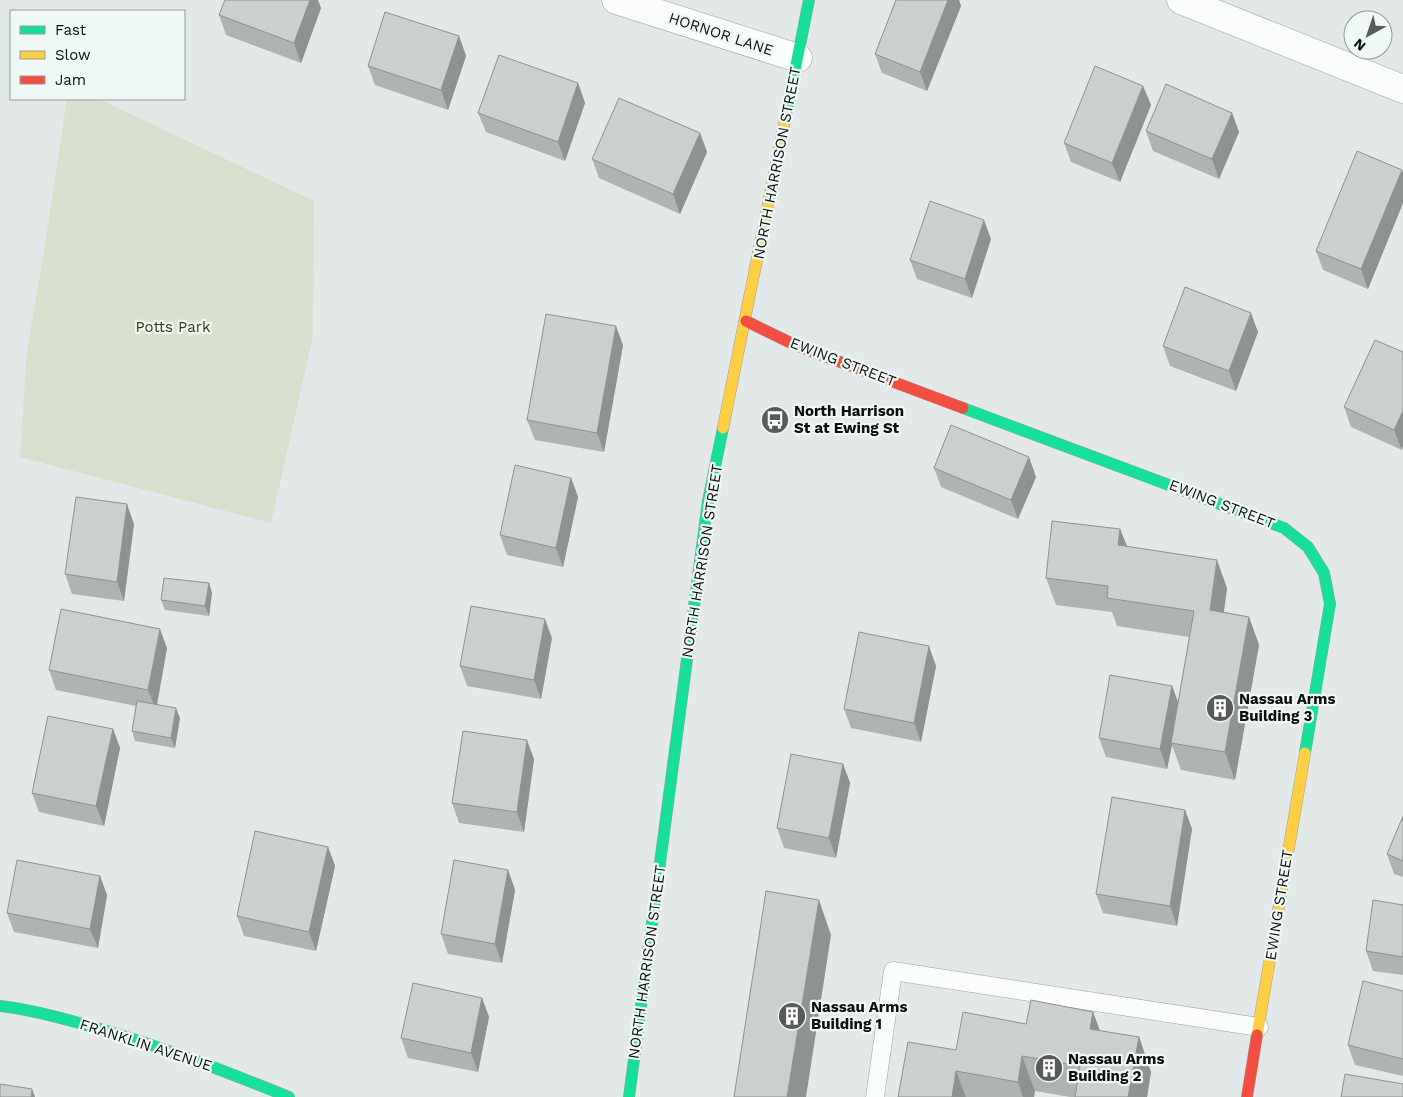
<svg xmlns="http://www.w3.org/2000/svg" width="1403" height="1097" font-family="'Work Sans',sans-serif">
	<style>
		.green { fill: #dae0ce }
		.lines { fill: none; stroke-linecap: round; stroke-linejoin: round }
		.lane-casing { stroke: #9fa3a3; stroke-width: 19 }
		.street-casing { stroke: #9fa3a3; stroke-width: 29 }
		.fast-casing { stroke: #9fa3a3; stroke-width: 12 }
		.slow-casing { stroke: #9fa3a3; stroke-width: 12 }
		.jam-casing { stroke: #9fa3a3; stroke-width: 12 }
		.lane { stroke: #fbfcfc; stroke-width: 18 }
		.street { stroke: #fbfcfc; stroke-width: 28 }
		.fast { stroke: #16e098; stroke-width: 11 }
		.slow { stroke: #ffcf43; stroke-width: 11 }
		.jam { stroke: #f24e42; stroke-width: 11 }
		.wall { fill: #afb3b2 }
		.shaded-wall { fill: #8e9291 }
		.building { fill: #cbd0cf; stroke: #8e9291 }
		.labels { text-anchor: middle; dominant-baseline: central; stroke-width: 4.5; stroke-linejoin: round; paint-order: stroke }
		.street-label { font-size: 15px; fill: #0c0f0e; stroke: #eff8f6 }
		.park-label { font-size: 15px; fill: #343b04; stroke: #eff8f6 }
		.poi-label { font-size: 15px; font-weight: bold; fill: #0c0f0e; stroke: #eff8f6; text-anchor: start }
	</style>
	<rect width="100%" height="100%" fill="#e3e9e8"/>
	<!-- green -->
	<path class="green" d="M67 99H99L314 201 313 336 271 523 20 457 27 350 44 251Z"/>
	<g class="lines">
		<defs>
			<path id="lane" d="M875 1097 893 971 1259 1027"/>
			<path id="street" d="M616 0 798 58
				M1181 0 1403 89"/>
			<path id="fast" d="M786 115 809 0
				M963 408 1284 528 1308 547 1324 573 1330 604 1305 753
				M0 1006C29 1009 58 1017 86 1025 155 1044 222 1070 289 1097
				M629 1097 708 501 723 428"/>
			<path id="slow" d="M723 428 786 115
				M1257 1035 1305 753"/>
			<path id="jam" d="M746 321 795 345 963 408
				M1247 1097 1257 1035"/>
		</defs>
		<!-- lane casing -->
		<use href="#lane" class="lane-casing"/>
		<!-- street casing -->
		<use href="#street" class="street-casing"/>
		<!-- fast casing -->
		<use href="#fast" class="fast-casing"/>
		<!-- slow casing -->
		<use href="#slow" class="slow-casing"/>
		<!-- jam casing -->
		<use href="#jam" class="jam-casing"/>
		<!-- lane -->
		<use href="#lane" class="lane"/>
		<!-- street -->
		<use href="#street" class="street"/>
		<!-- fast -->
		<use href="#fast" class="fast"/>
		<!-- slow -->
		<use href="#slow" class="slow"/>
		<!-- jam -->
		<use href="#jam" class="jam"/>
	</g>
	<!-- wall -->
	<path class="wall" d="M896 0H959L961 6 927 91 882 73 875 54Z
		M321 8 301 63 226 35 219 15Z
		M459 36 466 56 448 110 375 85 368 66Z
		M578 83 585 103 565 161 486 132 478 113Z
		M1143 86 1151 105 1120 182 1071 162 1064 143Z
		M1232 113 1239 132 1219 179 1153 151 1146 131Z
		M700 133 707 152 680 214 599 178 592 159Z
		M1402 170 1403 174V203L1368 289 1323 270 1316 251Z
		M991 239 972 298 917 279 910 260Z
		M1258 332 1236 391 1170 366 1163 346Z
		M1375 340 1402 450 1351 427 1344 407Z
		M623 345 604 452 535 440 527 420Z
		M934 468 1036 477 1018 519 941 487Z
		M571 478 578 497 563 567 507 555 500 535Z
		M134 524 124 601 72 594 65 574Z
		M1120 529 1127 547 1227 588 1224 612 1249 617 1259 645 1235 780 1181 770 1172 745 1167 769 1106 757 1099 738 1172 686 1178 702 1189 637 1117 626 1112 612 1056 605 1046 578Z
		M209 583 212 593 209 616 165 610 161 600Z
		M552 638 541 699 467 686 460 666Z
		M167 648 157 704 180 718 175 748 135 741 132 731 136 706 56 690 49 670Z
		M936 666 921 742 851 728 844 709Z
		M113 729 120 748 104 826 39 812 32 793Z
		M534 759 524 832 459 823 452 803Z
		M843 764 850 783 836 858 784 848 777 828Z
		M1185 810 1192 829 1177 926 1103 913 1096 894Z
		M1403 816V877L1394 874 1387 854Z
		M328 847 335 866 316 951 244 936 237 916Z
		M508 870 515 890 502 963 448 954 441 934Z
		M100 876 107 895 98 948 14 932 7 913Z
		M1403 905V975L1373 971 1366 951Z
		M1403 991V1076L1355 1065 1348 1045Z
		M482 998 489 1017 478 1072 408 1058 401 1038Z
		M1093 1012 1100 1031 1139 1037 1151 1072 1147 1097H1070L1035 1091 1034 1097H898L956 1050 1026 1024Z"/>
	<!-- shaded-wall -->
	<path class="shaded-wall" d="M310 0H318L321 8 301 63 294 43Z
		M948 0H959L961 6 927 91 920 72Z
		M459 36 466 56 448 110 441 90Z
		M578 83 585 103 565 161 558 142Z
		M1143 86 1151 105 1120 182 1112 163Z
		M1232 113 1239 132 1219 179 1212 159Z
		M700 133 707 152 680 214 673 194Z
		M1402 170 1403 174V203L1368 289 1361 269Z
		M984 220 991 239 972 298 965 279Z
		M1251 313 1258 332 1236 391 1229 371Z
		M616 326 623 345 604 452 597 433Z
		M1403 411V446L1402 450 1394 430Z
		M1029 457 1036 477 1018 519 1011 500Z
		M571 478 578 497 563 567 556 548Z
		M127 504 134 524 124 601 117 582Z
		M1120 529 1131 556 1118 545Z
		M1217 560 1227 588 1220 638 1210 610Z
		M209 583 212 593 209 616 205 606Z
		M1249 617 1259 645 1235 780 1225 752Z
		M545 619 552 638 541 699 534 680Z
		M160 629 167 648 156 710 148 690Z
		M929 646 936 666 921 742 914 723Z
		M1172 686 1179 705 1171 743 1172 745 1167 769 1160 749Z
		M176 708 180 718 175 748 171 738Z
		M113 729 120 748 104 826 96 806Z
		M527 740 534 759 524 832 517 812Z
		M843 764 850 783 836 858 829 838Z
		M1185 810 1192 829 1177 926 1170 906Z
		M328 847 335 866 316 951 309 932Z
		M508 870 515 890 502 963 495 944Z
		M100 876 107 895 98 948 90 929Z
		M819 900 831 935 806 1097H787Z
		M482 998 489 1017 478 1072 471 1053Z
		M1093 1012 1106 1047 1090 1029Z
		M1139 1037 1151 1072 1147 1097H1128Z
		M1022 1056 1035 1091 1034 1097H1023L1018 1082Z
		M956 1071 966 1097H952Z
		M32 1089 35 1097H31Z"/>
	<!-- building -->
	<path class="building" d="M225 0H310L294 43 219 15Z
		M896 0H948L920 72 875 54Z
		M385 12 459 36 441 90 368 66Z
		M499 55 578 83 558 142 478 113Z
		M1095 66 1143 86 1112 163 1064 143Z
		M1166 84 1232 113 1212 159 1146 131Z
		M619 98 700 133 673 194 592 159Z
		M1357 151 1402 170 1361 269 1316 251Z
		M930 201 984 220 965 279 910 260Z
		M1185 287 1251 313 1229 371 1163 346Z
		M546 314 616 326 597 433 527 420Z
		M1375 340 1403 352V411L1394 430 1344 407Z
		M951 425 1029 457 1011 500 934 468Z
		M515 465 571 478 556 548 500 535Z
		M76 497 127 504 117 582 65 574Z
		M1052 521 1120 529 1118 545 1217 560 1210 610 1249 617 1225 752 1171 743 1194 611 1107 598 1108 586 1046 578Z
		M164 578 209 583 205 606 161 600Z
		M471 606 545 619 534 680 460 666Z
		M61 609 160 629 148 690 49 670Z
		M859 632 929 646 914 723 844 709Z
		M1110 675 1172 686 1160 749 1099 738Z
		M137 701 176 708 171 738 132 731Z
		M48 716 113 729 96 806 32 793Z
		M463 731 527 740 517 812 452 803Z
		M791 754 843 764 829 838 777 828Z
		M1112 797 1185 810 1170 906 1096 894Z
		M1403 816V861L1387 854Z
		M255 831 328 847 309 932 237 916Z
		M17 860 100 876 90 929 7 913Z
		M454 860 508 870 495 944 441 934Z
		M766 891 819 900 787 1097H734Z
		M1373 900 1403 905V957L1366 951Z
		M1363 981 1403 991V1059L1348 1045Z
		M413 983 482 998 471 1053 401 1038Z
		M1031 1000 1093 1012 1090 1029 1139 1037 1128 1097H1075L1080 1066 1022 1056 1018 1082 956 1071 952 1097H898L908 1042 956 1050 963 1012 1026 1024Z
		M1345 1074 1403 1084V1097H1341Z
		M0 1084 32 1089 31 1097H0Z"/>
	<!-- icons -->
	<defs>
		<symbol id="bus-disc" viewBox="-11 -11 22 22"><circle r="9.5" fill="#575b5a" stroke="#eff8f6"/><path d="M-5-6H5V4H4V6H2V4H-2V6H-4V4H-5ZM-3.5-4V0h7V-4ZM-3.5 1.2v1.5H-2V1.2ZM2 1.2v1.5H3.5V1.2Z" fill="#fff"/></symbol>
		<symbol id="building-disc" viewBox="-11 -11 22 22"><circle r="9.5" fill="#575b5a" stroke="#eff8f6"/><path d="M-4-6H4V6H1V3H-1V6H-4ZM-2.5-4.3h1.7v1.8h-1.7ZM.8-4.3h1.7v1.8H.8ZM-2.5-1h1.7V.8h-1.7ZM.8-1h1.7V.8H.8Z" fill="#fff"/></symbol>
	</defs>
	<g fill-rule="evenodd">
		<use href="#bus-disc" x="759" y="404" width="32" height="32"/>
		<use href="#building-disc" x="1204" y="692" width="32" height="32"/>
		<use href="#building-disc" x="776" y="1000" width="32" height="32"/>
		<use href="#building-disc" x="1033" y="1052" width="32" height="32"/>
	</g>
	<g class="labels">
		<!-- street labels -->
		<g class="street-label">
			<text transform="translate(721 34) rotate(18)">HORNOR LANE</text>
			<text transform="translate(777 163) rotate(-79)">NORTH HARRISON STREET</text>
			<text transform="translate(843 362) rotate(21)">EWING STREET</text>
			<text transform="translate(1222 504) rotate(21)">EWING STREET</text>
			<text transform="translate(702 561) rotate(-81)">NORTH HARRISON STREET</text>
			<text transform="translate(1279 905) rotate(-81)">EWING STREET</text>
			<text transform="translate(647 962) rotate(-82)">NORTH HARRISON STREET</text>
			<text transform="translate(146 1045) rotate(18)">FRANKLIN AVENUE</text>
		</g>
		<!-- park labels -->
		<g class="park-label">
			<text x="173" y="327">Potts Park</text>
		</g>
		<!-- poi labels -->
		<g class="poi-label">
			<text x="794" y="411">North Harrison<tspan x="794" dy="17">St at Ewing St</tspan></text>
			<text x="1239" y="699">Nassau Arms<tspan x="1239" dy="17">Building 3</tspan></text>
			<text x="811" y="1007">Nassau Arms<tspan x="811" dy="17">Building 1</tspan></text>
			<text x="1068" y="1059">Nassau Arms<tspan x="1068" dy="17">Building 2</tspan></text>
		</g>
	</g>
	<!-- legend -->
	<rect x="10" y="10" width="175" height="90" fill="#eff8f6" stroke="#949b99"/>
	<rect x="20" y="26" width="25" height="8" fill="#16e098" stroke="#949b99"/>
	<text x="55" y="35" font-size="15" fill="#0c0f0e">Fast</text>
	<rect x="20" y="51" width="25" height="8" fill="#ffcf43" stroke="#949b99"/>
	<text x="55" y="60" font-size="15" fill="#0c0f0e">Slow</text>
	<rect x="20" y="76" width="25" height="8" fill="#f24e42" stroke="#949b99"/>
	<text x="55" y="85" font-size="15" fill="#0c0f0e">Jam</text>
	<!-- north arrow -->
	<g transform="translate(1368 35) rotate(220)"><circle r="24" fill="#eff8f6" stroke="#949b99"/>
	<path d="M0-4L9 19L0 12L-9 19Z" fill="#575b5a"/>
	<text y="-8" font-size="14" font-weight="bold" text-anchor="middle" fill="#0c0f0e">N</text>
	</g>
</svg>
